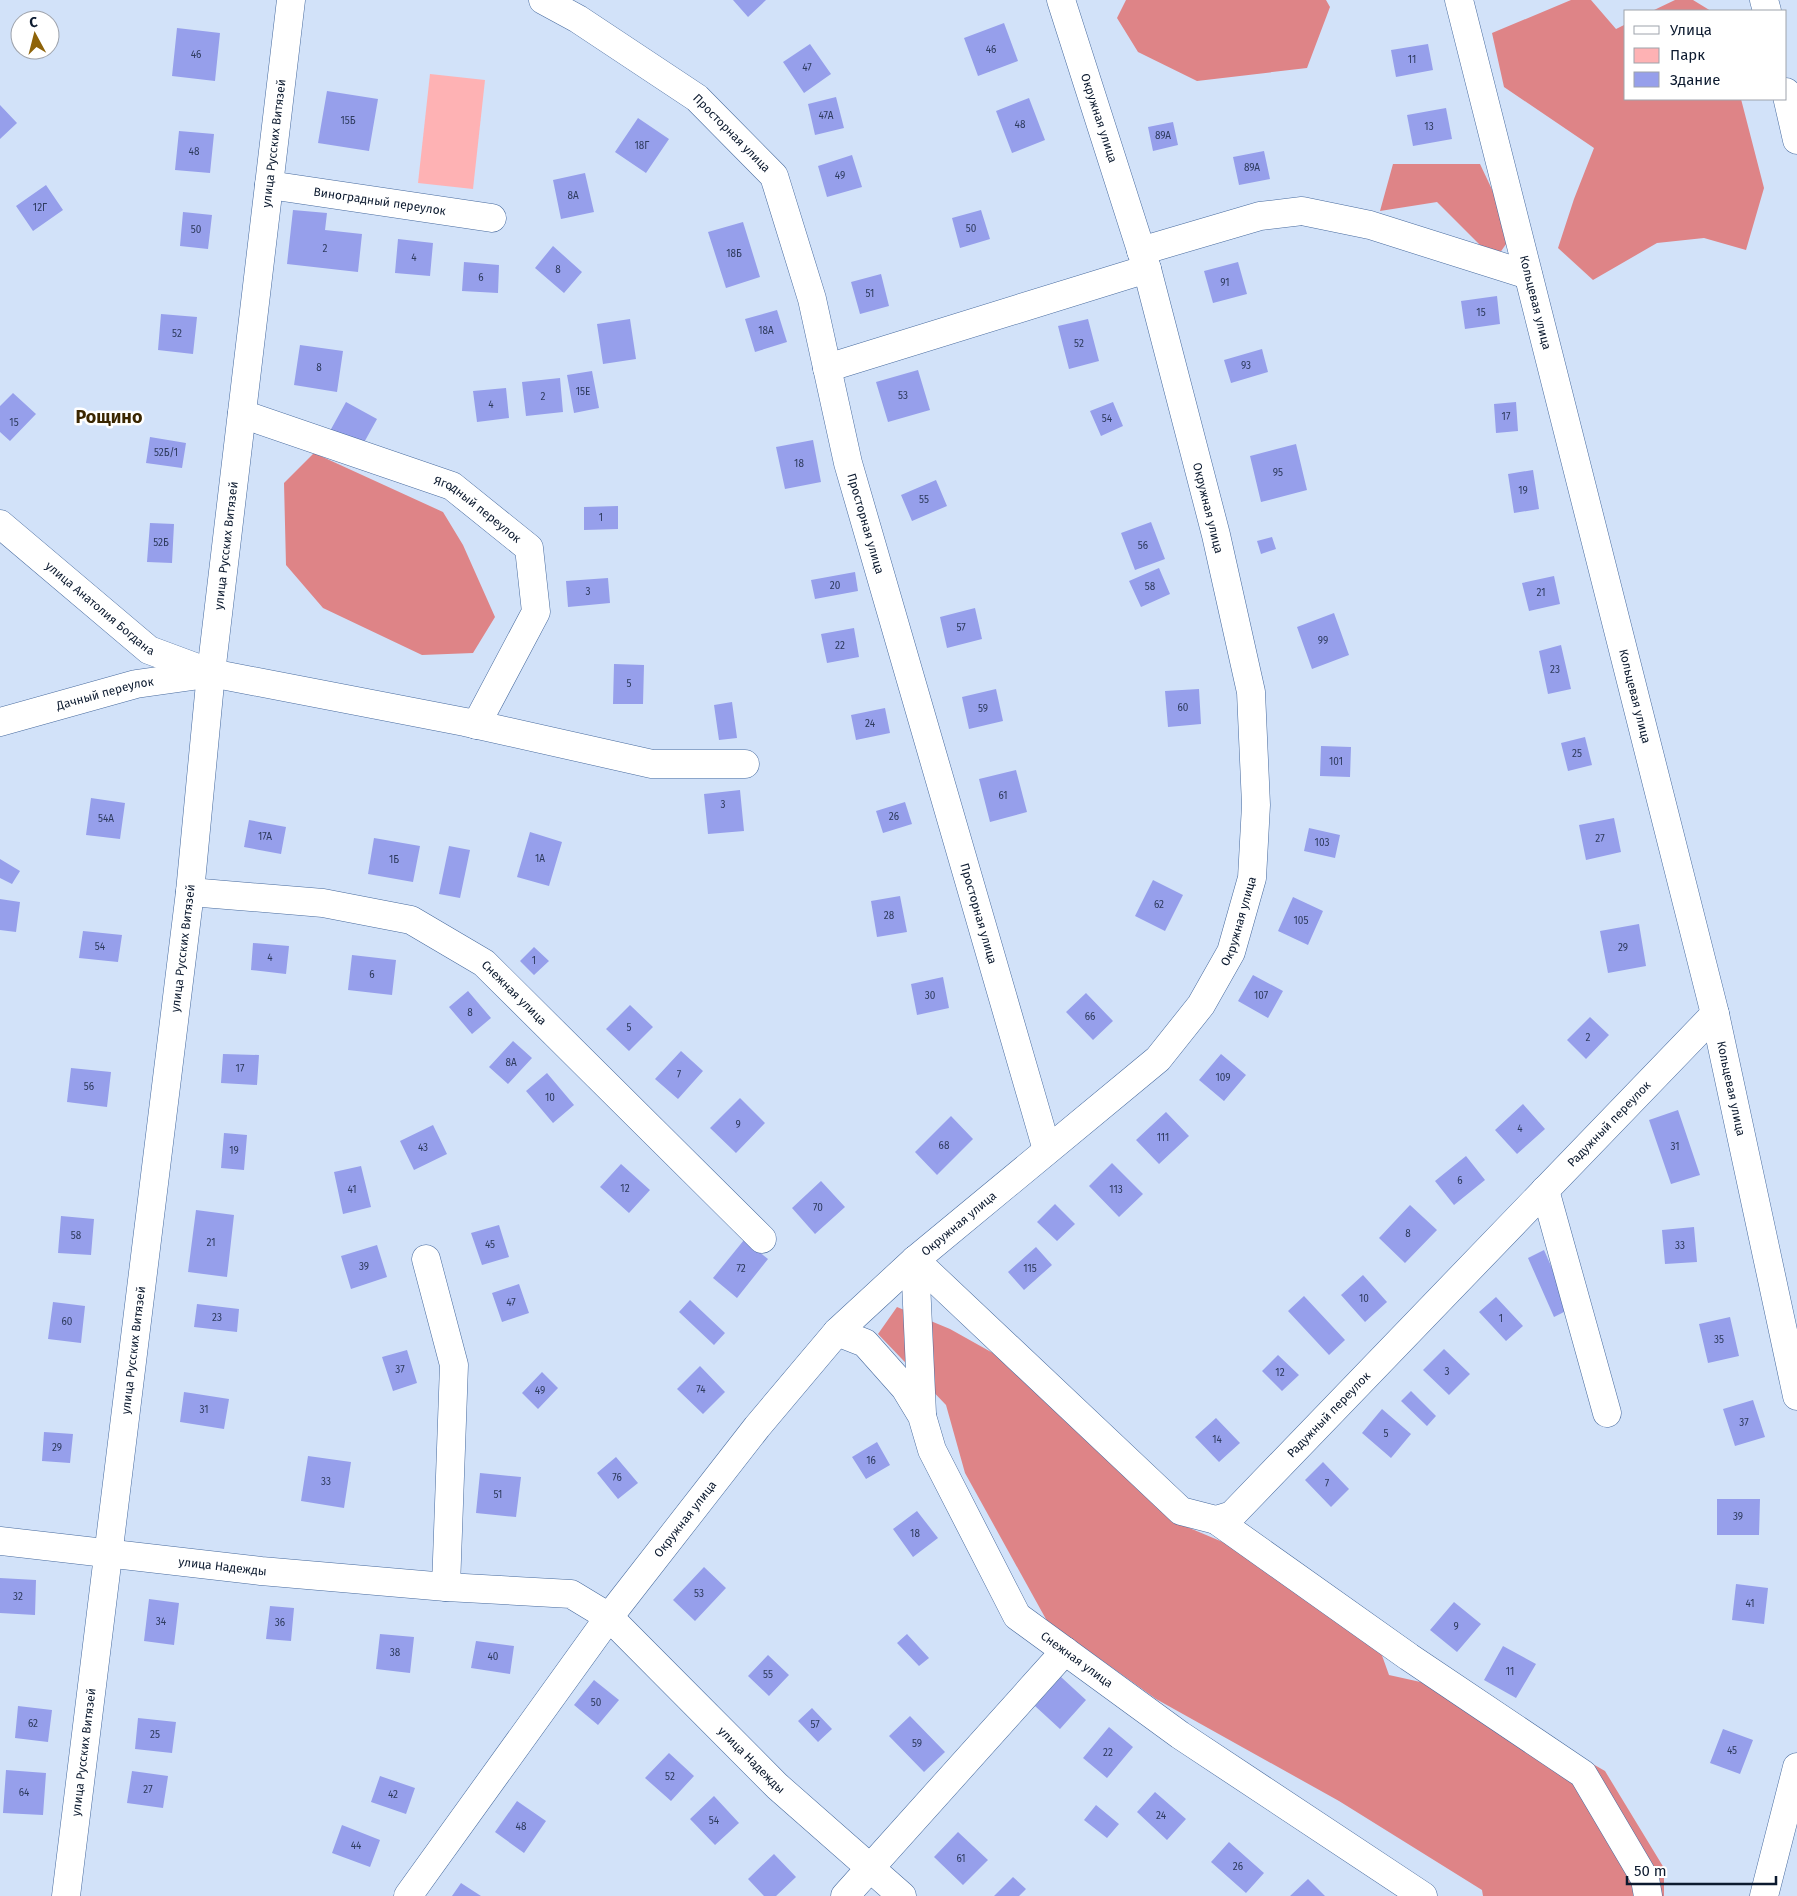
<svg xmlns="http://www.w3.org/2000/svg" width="1797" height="1896" font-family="'Fira Sans',sans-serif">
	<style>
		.green { fill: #feb2b4 }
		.forest { fill: #de8487 }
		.building { fill: #969feb }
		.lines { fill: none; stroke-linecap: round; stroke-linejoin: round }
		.minor-casing { stroke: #476a9e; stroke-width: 29 }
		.highway-casing { stroke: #476a9e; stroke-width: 29 }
		.minor { stroke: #fff; stroke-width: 28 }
		.highway { stroke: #fff; stroke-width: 28 }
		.labels { text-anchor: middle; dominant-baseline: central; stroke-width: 5; stroke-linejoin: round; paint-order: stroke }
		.number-label { font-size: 10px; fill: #2e3b5e }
		.street-label { font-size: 12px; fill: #0c1a2f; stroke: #fff }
		.district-label { font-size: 18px; font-weight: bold; fill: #3a2600; stroke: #fff }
	</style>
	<rect width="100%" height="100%" fill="#d2e2f9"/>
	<!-- green -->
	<path class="green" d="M430 74 485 80 473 189 418 183Z"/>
	<!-- forest -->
	<path class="forest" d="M1126 0H1326L1330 7 1307 68 1197 81 1138 52 1117 18Z
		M1571 0H1591L1616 29 1626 24V99H1741L1764 188 1746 250 1704 238 1657 243 1593 280 1558 248 1574 199 1594 148 1504 87 1492 33Z
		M1675 0H1693L1711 11H1652Z
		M1393 164H1480L1513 234 1495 260 1437 202 1380 211Z
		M314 453 443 512 463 545 495 617 473 653 422 655 323 608 286 565 284 483Z
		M897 1307 950 1329 1000 1357 1173 1521 1270 1562 1370 1622 1389 1675 1470 1693 1605 1771 1664 1868V1896H1483L1482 1890 1339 1801 1156 1699 1047 1621 965 1473 946 1405 878 1334Z"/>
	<!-- building -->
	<path class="building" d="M733 0H766L748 17Z
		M1004 23 1018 61 978 76 964 38Z
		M177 28 220 33 215 81 172 76Z
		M810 44 831 74 804 93 783 62Z
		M1428 44 1433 70 1396 77 1391 50Z
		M327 91 378 99 369 151 318 143Z
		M836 97 844 128 815 135 808 104Z
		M1029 98 1045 140 1012 153 996 111Z
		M0 105 17 123 0 139Z
		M1446 108 1452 139 1413 146 1407 115Z
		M638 118 669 139 646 173 615 152Z
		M1173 122 1178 145 1153 151 1148 127Z
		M179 131 214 134 210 173 175 170Z
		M1264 151 1270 179 1239 185 1233 157Z
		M852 155 862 187 827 197 818 166Z
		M585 173 594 212 561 219 553 180Z
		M46 185 63 210 33 231 16 206Z
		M293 210 327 213 325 230 362 234 358 272 287 264Z
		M981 210 990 239 960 248 952 218Z
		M183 212 212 215 208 249 180 246Z
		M743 222 760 277 726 288 708 232Z
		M398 239 433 243 430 276 395 273Z
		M553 246 582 272 564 293 535 268Z
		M464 262 499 265 498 293 462 291Z
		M1238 262 1247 294 1213 303 1204 271Z
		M881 274 889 306 860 314 851 282Z
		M1497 296 1500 324 1465 329 1461 301Z
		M777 310 787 342 755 352 745 319Z
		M161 314 197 317 193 354 158 350Z
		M630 319 636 359 603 364 597 324Z
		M1088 319 1099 361 1069 369 1058 326Z
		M300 345 343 351 337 392 294 385Z
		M1262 349 1268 372 1231 383 1224 360Z
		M918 370 930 410 888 422 876 382Z
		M592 371 599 408 574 413 567 375Z
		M560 378 563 412 526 416 522 382Z
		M506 388 509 418 477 422 473 391Z
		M13 393 36 414 10 441 0 432V406Z
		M346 402 377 419 361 448 330 431Z
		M1113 402 1123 426 1101 436 1090 411Z
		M1516 402 1518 431 1496 433 1494 404Z
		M150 437 186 443 182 468 146 463Z
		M813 440 821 482 785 489 776 447Z
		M1296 444 1307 490 1261 502 1250 456Z
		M1533 470 1539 509 1514 513 1508 474Z
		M936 480 947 506 912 521 901 495Z
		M618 506V529L584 530V507Z
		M1151 522 1165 559 1135 570 1121 533Z
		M150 523 174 524 172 563 147 562Z
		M1272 537 1276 549 1261 554 1257 541Z
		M1159 568 1170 594 1141 607 1129 581Z
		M855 572 858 591 815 599 811 580Z
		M1554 576 1560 604 1529 611 1522 583Z
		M608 578 610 603 568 607 566 581Z
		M975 608 982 639 947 648 940 617Z
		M1334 613 1349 655 1312 669 1297 627Z
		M854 628 859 657 827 663 821 634Z
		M1561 645 1571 689 1548 694 1539 651Z
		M614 664 644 665 643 704H613Z
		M996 689 1003 721 969 729 962 697Z
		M1199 689 1201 724 1168 727 1165 691Z
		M732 702 737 738 719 740 714 705Z
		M885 708 890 733 856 740 851 715Z
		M1585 737 1592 765 1568 771 1561 743Z
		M1321 746 1351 747 1350 777 1320 776Z
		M1016 770 1027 812 990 822 979 779Z
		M740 790 744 831 708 834 704 794Z
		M91 798 125 803 120 839 86 835Z
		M905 802 912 824 883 833 876 811Z
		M1614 818 1621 852 1586 860 1579 825Z
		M249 820 286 827 281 854 244 847Z
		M1309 828 1340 835 1335 858 1304 851Z
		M530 832 562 842 549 886 517 877Z
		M374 838 420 846 413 882 368 874Z
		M449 846 470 850 460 898 439 894Z
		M0 859 20 871 12 884 0 878Z
		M1153 880 1183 895 1165 931 1135 916Z
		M900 896 907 932 877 937 871 901Z
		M1293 897 1323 911 1308 945 1278 931Z
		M0 899 20 902 16 932 0 930Z
		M1639 924 1646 966 1608 973 1600 931Z
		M83 931 122 935 118 962 79 958Z
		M253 943 289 946 286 974 251 970Z
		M534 947 549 961 534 975 520 961Z
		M352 955 396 960 392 995 348 990Z
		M1253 975 1283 991 1268 1018 1238 1001Z
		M943 977 949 1008 917 1015 911 984Z
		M468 991 491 1018 472 1034 449 1007Z
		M1086 993 1113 1021 1093 1040 1066 1012Z
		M630 1005 653 1027 629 1051 606 1029Z
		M1590 1017 1609 1035 1586 1059 1567 1040Z
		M513 1041 532 1058 508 1084 489 1067Z
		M681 1051 703 1071 678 1099 655 1079Z
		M223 1054 259 1055 257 1085 221 1083Z
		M1221 1054 1246 1075 1224 1101 1199 1080Z
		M71 1068 111 1072 107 1107 67 1102Z
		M547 1073 574 1105 553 1123 526 1091Z
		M740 1098 765 1123 736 1153 710 1128Z
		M1523 1104 1545 1129 1517 1154 1495 1130Z
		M1678 1110 1700 1175 1671 1184 1649 1120Z
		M1166 1112 1189 1136 1159 1164 1136 1140Z
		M951 1116 973 1139 937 1175 915 1152Z
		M433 1125 447 1154 414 1170 400 1141Z
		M224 1133 247 1135 244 1170 221 1168Z
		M1466 1156 1485 1180 1454 1205 1435 1181Z
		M1112 1163 1143 1194 1119 1217 1089 1186Z
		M621 1164 650 1190 629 1213 600 1187Z
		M361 1166 371 1207 343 1214 334 1172Z
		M821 1181 845 1207 815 1234 792 1208Z
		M1055 1204 1075 1224 1057 1241 1037 1222Z
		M1410 1205 1437 1230 1405 1263 1379 1238Z
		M196 1210 234 1215 227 1277 188 1272Z
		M61 1216 94 1219 91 1255 58 1253Z
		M499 1225 509 1257 482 1265 471 1233Z
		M1694 1227 1697 1262 1665 1264 1662 1230Z
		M744 1240 768 1259 737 1298 713 1278Z
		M377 1245 387 1277 351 1289 341 1256Z
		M1036 1247 1052 1265 1024 1290 1008 1272Z
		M1544 1250 1570 1309 1554 1317 1528 1258Z
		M1363 1275 1387 1302 1365 1322 1341 1295Z
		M519 1284 529 1313 502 1322 492 1293Z
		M1304 1296 1345 1340 1329 1355 1288 1311Z
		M1496 1297 1523 1326 1506 1341 1479 1312Z
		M690 1300 725 1333 714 1345 679 1312Z
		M53 1302 85 1306 81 1343 48 1339Z
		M197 1304 239 1309 237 1332 194 1327Z
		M1730 1317 1739 1356 1708 1363 1699 1324Z
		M1444 1349 1470 1374 1449 1395 1423 1370Z
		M407 1350 417 1383 393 1391 382 1357Z
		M1278 1355 1299 1375 1282 1391 1262 1371Z
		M700 1366 725 1392 703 1414 677 1389Z
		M542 1372 558 1388 538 1409 522 1393Z
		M1411 1391 1436 1416 1427 1426 1401 1401Z
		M184 1392 229 1399 224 1429 180 1422Z
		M1753 1400 1765 1437 1735 1446 1723 1409Z
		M1382 1409 1411 1434 1391 1458 1362 1433Z
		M1216 1418 1240 1443 1219 1462 1195 1437Z
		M44 1432 73 1434 70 1463 42 1461Z
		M877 1442 890 1465 866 1479 852 1457Z
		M308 1456 351 1462 344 1508 301 1501Z
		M616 1457 638 1483 618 1499 597 1473Z
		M1323 1462 1349 1489 1331 1507 1305 1480Z
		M480 1473 521 1477 516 1517 476 1513Z
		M1717 1499H1760L1759 1535H1717Z
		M917 1511 938 1538 913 1557 893 1529Z
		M704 1567 726 1588 695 1621 673 1600Z
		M0 1578 36 1580 35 1615 0 1613Z
		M1736 1584 1768 1588 1764 1624 1732 1620Z
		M149 1599 179 1603 174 1645 144 1641Z
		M1454 1602 1481 1624 1457 1652 1430 1630Z
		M270 1606 294 1608 291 1641 266 1639Z
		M380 1634 414 1637 410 1673 376 1669Z
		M907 1634 929 1658 919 1666 897 1643Z
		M476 1641 514 1646 510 1674 471 1668Z
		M1503 1646 1536 1664 1516 1698 1484 1680Z
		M768 1655 789 1675 769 1696 748 1676Z
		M1061 1677 1086 1700 1060 1729 1035 1706Z
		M594 1680 619 1700 598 1725 574 1705Z
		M18 1706 52 1710 48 1742 15 1738Z
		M812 1708 832 1729 818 1742 798 1721Z
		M910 1716 945 1752 924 1772 889 1736Z
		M138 1718 176 1722 172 1753 135 1749Z
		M1109 1727 1133 1747 1107 1778 1083 1758Z
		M1723 1729 1753 1740 1740 1774 1710 1763Z
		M669 1753 694 1776 671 1801 645 1778Z
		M6 1770 46 1773 43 1815 3 1813Z
		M132 1771 168 1776 163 1808 127 1803Z
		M380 1776 415 1788 406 1814 371 1802Z
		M1155 1792 1186 1819 1167 1840 1137 1812Z
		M714 1796 739 1823 715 1845 690 1819Z
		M517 1801 546 1821 524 1853 495 1832Z
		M1096 1805 1119 1824 1107 1838 1084 1820Z
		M342 1825 380 1840 370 1867 332 1853Z
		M958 1832 988 1860 963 1885 934 1857Z
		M1229 1842 1264 1873 1246 1893 1211 1862Z
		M774 1854 796 1877 776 1896H764L748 1879Z
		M1013 1877 1026 1889 1019 1896H994Z
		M1308 1879 1325 1896H1290Z
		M461 1883 481 1896H452Z"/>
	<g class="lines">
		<defs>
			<g id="minor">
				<path id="s1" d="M543 0 578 19 697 98 774 176 812 299 848 463 1047 1150"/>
				<path id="s2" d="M1459 0 1715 1014 1797 1396"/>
				<path id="s3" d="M269 185 492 218"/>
				<path d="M1141 251 1260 216 1302 211 1370 225 1528 275"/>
				<path d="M827 368 1147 269"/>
				<path id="s4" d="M242 414 452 486 529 548 536 612 476 725"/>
				<path id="s5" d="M0 524 149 650 211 673 465 722 652 764H745"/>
				<path id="s6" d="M0 722 136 684 207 674"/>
				<path id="s7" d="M190 892 323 903 411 920 484 963 762 1239"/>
				<path d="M1545 1190 1607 1413"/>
				<path d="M426 1259 454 1365 446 1587"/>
				<path id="s8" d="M915 1260 1181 1511 1216 1520 1232 1515 1715 1014"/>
				<path d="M915 1260 922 1414"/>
				<path id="s9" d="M837 1332 865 1343 905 1388 922 1416 932 1450 1017 1616 1180 1735 1423 1896"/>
				<path d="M1216 1520 1409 1657 1583 1774 1645 1879 1648 1896"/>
				<path id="s10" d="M0 1541 261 1571 446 1587 571 1594 609 1617 777 1786 902 1896"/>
				<path id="s11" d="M66 1896 190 892 211 673 291 0"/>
				<path id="s12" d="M408 1896 609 1617 757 1427 837 1332 915 1260 1158 1059 1201 1005 1231 952 1252 878 1256 805 1251 692 1216 535 1147 269 1061 0"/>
				<path d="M845 1896 1065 1651"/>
				<path d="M1764 1896 1797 1767"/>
			</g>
			<path id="highway" d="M1764 0 1767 11
				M1786 92 1797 140"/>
		</defs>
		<!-- minor casing -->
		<use href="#minor" class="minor-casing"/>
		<!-- highway casing -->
		<use href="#highway" class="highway-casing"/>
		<!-- minor -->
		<use href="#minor" class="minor"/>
		<!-- highway -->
		<use href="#highway" class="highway"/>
	</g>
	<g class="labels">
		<!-- number labels -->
		<g class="number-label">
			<text x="991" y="50">46</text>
			<text x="196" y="55">46</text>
			<text x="1412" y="60">11</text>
			<text x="807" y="68">47</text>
			<text x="826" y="116">47А</text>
			<text x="348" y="121">15Б</text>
			<text x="1020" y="125">48</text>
			<text x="1429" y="127">13</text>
			<text x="1163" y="136">89А</text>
			<text x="642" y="146">18Г</text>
			<text x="194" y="152">48</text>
			<text x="1252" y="168">89А</text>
			<text x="840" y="176">49</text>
			<text x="573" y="196">8А</text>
			<text x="40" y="208">12Г</text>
			<text x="971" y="229">50</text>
			<text x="196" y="230">50</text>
			<text x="325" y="249">2</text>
			<text x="734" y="254">18Б</text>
			<text x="414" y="258">4</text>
			<text x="558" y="270">8</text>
			<text x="481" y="278">6</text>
			<text x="1225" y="283">91</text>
			<text x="870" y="294">51</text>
			<text x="1481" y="313">15</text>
			<text x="766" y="331">18А</text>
			<text x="177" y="334">52</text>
			<text x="1079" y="344">52</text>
			<text x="1246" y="366">93</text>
			<text x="319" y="368">8</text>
			<text x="583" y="392">15Е</text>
			<text x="903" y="396">53</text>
			<text x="543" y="397">2</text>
			<text x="491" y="405">4</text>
			<text x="1506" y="417">17</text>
			<text x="1107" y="419">54</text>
			<text x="14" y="423">15</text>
			<text x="166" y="453">52Б/1</text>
			<text x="799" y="464">18</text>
			<text x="1278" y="473">95</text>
			<text x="1523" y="491">19</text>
			<text x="924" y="500">55</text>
			<text x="601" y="518">1</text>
			<text x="161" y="543">52Б</text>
			<text x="1143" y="546">56</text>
			<text x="835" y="586">20</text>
			<text x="1150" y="587">58</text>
			<text x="588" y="592">3</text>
			<text x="1541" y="593">21</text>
			<text x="961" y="628">57</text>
			<text x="1323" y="641">99</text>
			<text x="840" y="646">22</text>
			<text x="1555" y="670">23</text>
			<text x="629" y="684">5</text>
			<text x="1183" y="708">60</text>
			<text x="983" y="709">59</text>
			<text x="870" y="724">24</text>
			<text x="1577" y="754">25</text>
			<text x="1336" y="762">101</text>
			<text x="1003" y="796">61</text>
			<text x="723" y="805">3</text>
			<text x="894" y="817">26</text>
			<text x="106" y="819">54А</text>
			<text x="265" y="837">17А</text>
			<text x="1600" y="839">27</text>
			<text x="1322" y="843">103</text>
			<text x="540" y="859">1А</text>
			<text x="394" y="860">1Б</text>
			<text x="1159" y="905">62</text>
			<text x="889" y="916">28</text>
			<text x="1301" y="921">105</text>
			<text x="100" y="947">54</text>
			<text x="1623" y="948">29</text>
			<text x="270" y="958">4</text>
			<text x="534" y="961">1</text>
			<text x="372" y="975">6</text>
			<text x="930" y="996">30</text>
			<text x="1261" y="996">107</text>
			<text x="470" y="1013">8</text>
			<text x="1090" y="1017">66</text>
			<text x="629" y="1028">5</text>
			<text x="1588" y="1038">2</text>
			<text x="511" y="1063">8А</text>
			<text x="240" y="1069">17</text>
			<text x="679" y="1075">7</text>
			<text x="1223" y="1078">109</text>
			<text x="89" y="1087">56</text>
			<text x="550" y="1098">10</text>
			<text x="738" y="1125">9</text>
			<text x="1520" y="1129">4</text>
			<text x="1163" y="1138">111</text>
			<text x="944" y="1146">68</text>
			<text x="1675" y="1147">31</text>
			<text x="423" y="1148">43</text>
			<text x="234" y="1151">19</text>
			<text x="1460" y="1181">6</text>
			<text x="625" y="1189">12</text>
			<text x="352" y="1190">41</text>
			<text x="1116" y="1190">113</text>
			<text x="818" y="1208">70</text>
			<text x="1408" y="1234">8</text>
			<text x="76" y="1236">58</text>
			<text x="211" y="1243">21</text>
			<text x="490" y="1245">45</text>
			<text x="1680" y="1246">33</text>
			<text x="364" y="1267">39</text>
			<text x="741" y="1269">72</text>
			<text x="1030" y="1269">115</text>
			<text x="1364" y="1299">10</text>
			<text x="511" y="1303">47</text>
			<text x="217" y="1318">23</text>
			<text x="1501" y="1319">1</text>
			<text x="67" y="1322">60</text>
			<text x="1719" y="1340">35</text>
			<text x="400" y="1370">37</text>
			<text x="1447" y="1372">3</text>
			<text x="1280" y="1373">12</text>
			<text x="701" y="1390">74</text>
			<text x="540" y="1391">49</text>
			<text x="204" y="1410">31</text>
			<text x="1744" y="1423">37</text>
			<text x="1386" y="1434">5</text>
			<text x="1217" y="1440">14</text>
			<text x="57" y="1448">29</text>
			<text x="871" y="1461">16</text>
			<text x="617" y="1478">76</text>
			<text x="326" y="1482">33</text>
			<text x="1327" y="1484">7</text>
			<text x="498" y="1495">51</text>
			<text x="1738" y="1517">39</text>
			<text x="915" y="1534">18</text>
			<text x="699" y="1594">53</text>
			<text x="18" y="1597">32</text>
			<text x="1750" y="1604">41</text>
			<text x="161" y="1622">34</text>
			<text x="280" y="1623">36</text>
			<text x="1456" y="1627">9</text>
			<text x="395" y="1653">38</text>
			<text x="493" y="1657">40</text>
			<text x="1510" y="1672">11</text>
			<text x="768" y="1675">55</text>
			<text x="596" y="1703">50</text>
			<text x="33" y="1724">62</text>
			<text x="815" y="1725">57</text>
			<text x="155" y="1735">25</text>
			<text x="917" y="1744">59</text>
			<text x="1732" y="1751">45</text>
			<text x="1108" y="1753">22</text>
			<text x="670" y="1777">52</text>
			<text x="148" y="1790">27</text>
			<text x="24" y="1793">64</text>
			<text x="393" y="1795">42</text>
			<text x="1161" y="1816">24</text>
			<text x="714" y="1821">54</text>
			<text x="521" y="1827">48</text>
			<text x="356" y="1846">44</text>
			<text x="961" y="1859">61</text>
			<text x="1238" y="1867">26</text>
		</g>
		<!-- street labels -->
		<g class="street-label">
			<text transform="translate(1099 118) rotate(72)">Окружная улица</text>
			<text stroke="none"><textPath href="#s1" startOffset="232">Просторная улица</textPath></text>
			<text stroke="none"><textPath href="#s11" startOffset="1765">улица Русских Витязей</textPath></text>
			<text stroke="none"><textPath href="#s3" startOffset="112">Виноградный переулок</textPath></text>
			<text stroke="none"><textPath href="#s2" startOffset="312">Кольцевая улица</textPath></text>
			<text transform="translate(1208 508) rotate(76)">Окружная улица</text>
			<text stroke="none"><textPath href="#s4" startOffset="256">Ягодный переулок</textPath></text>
			<text stroke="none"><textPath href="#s1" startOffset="652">Просторная улица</textPath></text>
			<text stroke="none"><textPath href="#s11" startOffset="1360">улица Русских Витязей</textPath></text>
			<text stroke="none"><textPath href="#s5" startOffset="131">улица Анатолия Богдана</textPath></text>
			<text stroke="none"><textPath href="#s6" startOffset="109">Дачный переулок</textPath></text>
			<text stroke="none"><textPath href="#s2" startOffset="718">Кольцевая улица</textPath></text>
			<text stroke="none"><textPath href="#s1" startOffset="1058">Просторная улица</textPath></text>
			<text stroke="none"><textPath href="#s12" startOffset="1292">Окружная улица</textPath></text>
			<text stroke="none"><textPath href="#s11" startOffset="955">улица Русских Витязей</textPath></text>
			<text stroke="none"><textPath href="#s7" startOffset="350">Снежная улица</textPath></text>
			<text stroke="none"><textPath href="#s2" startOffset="1122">Кольцевая улица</textPath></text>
			<text stroke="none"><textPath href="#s8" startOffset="962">Радужный переулок</textPath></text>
			<text stroke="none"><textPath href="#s12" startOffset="872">Окружная улица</textPath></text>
			<text stroke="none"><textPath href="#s11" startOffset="550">улица Русских Витязей</textPath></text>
			<text stroke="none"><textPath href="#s8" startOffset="558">Радужный переулок</textPath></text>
			<text stroke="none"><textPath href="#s12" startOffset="468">Окружная улица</textPath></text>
			<text stroke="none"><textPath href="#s10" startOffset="224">улица Надежды</textPath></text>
			<text stroke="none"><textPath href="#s9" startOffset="419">Снежная улица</textPath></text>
			<text stroke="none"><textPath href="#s11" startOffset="145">улица Русских Витязей</textPath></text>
			<text stroke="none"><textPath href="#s10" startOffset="820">улица Надежды</textPath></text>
		</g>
		<!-- district labels -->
		<g class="district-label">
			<text x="109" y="417">Рощино</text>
		</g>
	</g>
	<!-- legend -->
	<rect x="1624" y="10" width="162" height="90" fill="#ffffff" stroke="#9ea3ac"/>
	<rect x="1634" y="26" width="25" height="8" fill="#ffffff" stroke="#9ea3ac"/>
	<text x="1670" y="35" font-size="15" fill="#0c1a2f">Улица</text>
	<rect x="1634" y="48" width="25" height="15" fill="#feb2b4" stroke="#9ea3ac"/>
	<text x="1670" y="60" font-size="15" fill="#0c1a2f">Парк</text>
	<rect x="1634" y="72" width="25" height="15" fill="#969feb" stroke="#9ea3ac"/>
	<text x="1670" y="85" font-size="15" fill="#0c1a2f">Здание</text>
	<!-- north arrow -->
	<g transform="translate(35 35) rotate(353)"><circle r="24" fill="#ffffff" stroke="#9ea3ac"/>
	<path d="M0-4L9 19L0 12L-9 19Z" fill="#8e6309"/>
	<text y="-8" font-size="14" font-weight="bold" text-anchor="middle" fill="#0c1a2f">С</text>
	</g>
	<!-- scale -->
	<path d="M1627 1876v8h149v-8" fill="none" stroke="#0c1a2f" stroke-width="2.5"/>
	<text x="1634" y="1876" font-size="15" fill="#0c1a2f" stroke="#ffffff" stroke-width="4" paint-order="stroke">50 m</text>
</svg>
